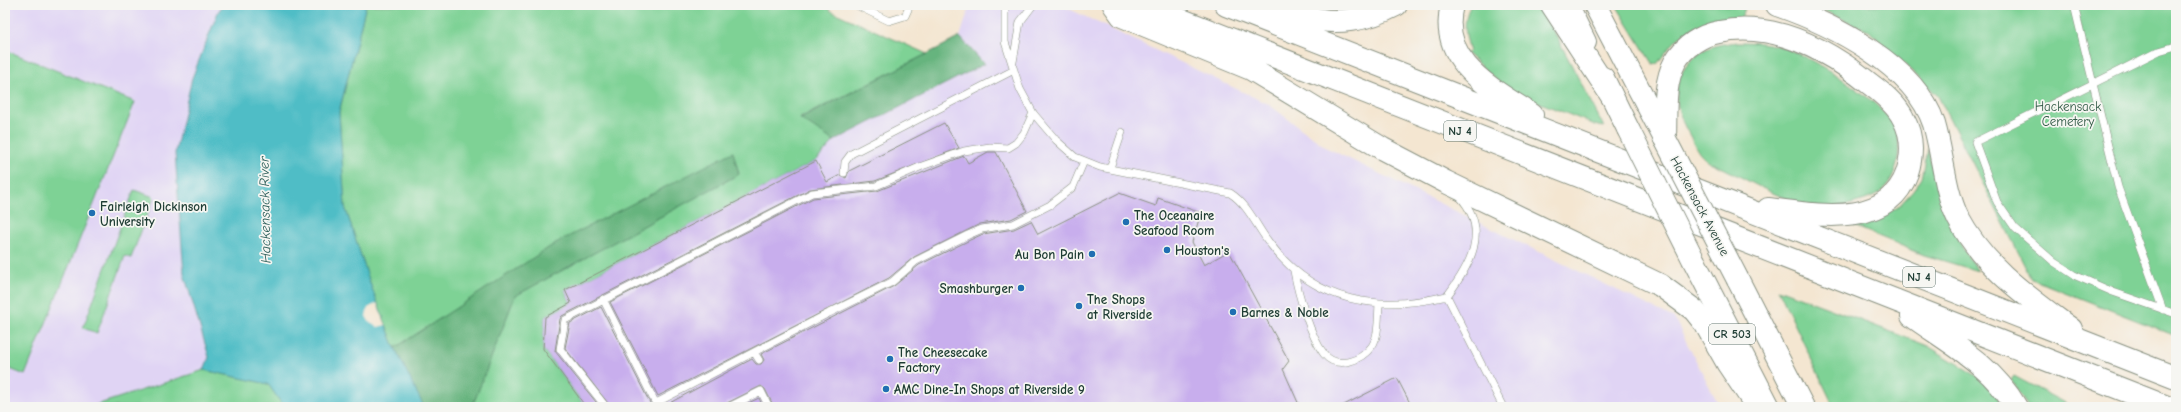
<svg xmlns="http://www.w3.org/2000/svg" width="2181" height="412" font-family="'Comic Neue',sans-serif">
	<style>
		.built { fill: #e0d4f4 }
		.green { fill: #7ed295; stroke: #4e8864 }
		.forest { fill: #66b47e; stroke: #427859 }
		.water { fill: #4fbdc6; stroke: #377d7d }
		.pier { fill: #f4e6d1 }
		.building { fill: #c8aeed }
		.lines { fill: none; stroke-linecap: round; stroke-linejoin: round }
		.service-casing { stroke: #8a9282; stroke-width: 8 }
		.primary-casing { stroke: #8a9282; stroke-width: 24 }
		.trunk-casing { stroke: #8a9282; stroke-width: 24 }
		.service { stroke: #fff; stroke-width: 7 }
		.primary { stroke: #fff; stroke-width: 22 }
		.trunk { stroke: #fff; stroke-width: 22 }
		.primary-bridge-casing { stroke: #8a9282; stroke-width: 24; stroke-linecap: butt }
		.primary-bridge { stroke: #fff; stroke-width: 22 }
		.poi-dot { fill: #1f6fb2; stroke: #f6f6f2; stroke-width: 1.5 }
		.labels { text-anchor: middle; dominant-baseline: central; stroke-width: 3.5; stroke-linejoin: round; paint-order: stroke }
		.shield { fill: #f6f6f2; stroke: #60746d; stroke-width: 1 }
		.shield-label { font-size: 12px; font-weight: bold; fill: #1f3d34 }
		.park-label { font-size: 13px; fill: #325b47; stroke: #f6f6f2 }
		.poi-label { font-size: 13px; font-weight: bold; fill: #1f3d34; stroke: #f6f6f2; text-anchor: start }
		.street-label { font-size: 13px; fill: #1f3d34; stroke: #f6f6f2 }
		.water-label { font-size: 14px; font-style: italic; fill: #2b5d58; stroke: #f6f6f2 }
	</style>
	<rect width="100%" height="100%" fill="#f6f6f2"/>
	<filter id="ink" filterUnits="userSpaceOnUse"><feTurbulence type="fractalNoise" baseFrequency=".025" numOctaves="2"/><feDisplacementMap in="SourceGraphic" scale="8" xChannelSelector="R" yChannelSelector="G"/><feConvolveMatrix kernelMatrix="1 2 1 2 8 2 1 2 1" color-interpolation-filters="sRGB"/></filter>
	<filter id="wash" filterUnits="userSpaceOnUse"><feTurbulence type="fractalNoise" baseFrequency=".012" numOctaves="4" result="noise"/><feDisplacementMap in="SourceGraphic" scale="16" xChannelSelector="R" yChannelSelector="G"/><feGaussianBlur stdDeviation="0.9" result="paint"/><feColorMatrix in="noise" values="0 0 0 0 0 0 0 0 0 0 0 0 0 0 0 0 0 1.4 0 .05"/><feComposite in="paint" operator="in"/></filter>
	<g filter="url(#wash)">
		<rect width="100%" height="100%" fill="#f4e6d1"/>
		<!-- built -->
		<path class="built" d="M5 5H223L218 12 192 78 184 274 209 357 204 370 90 407H5Z
			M970 5H1061L1268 104 1327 148 1674 318 1720 407H424L556 243 960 37Z"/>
		<!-- green -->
		<path class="green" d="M366 5H826L831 11 927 54 800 118 834 141 816 161 565 290 571 303 545 317 543 349 586 407H472L515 296 739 174 733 153 556 243 395 348 371 286 345 207 339 113Z
			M1471 5H1540L1604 127 1598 126 1508 90 1466 53 1470 51C1465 34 1462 21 1471 5Z
			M1616 5H1721L1745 8 1742 17C1697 22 1684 26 1657 64L1653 65Z
			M1812 5H2176V336L2032 279 1938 96 1869 31Z
			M1737 42C1752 42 1768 43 1782 47 1811 57 1883 100 1895 128 1900 139 1899 152 1897 164 1889 196 1872 198 1844 206 1808 216 1759 186 1727 170 1720 166 1709 163 1703 157 1697 152 1693 141 1689 134 1672 106 1670 74 1700 53 1710 45 1724 44 1737 42Z
			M5 50 135 102 25 375 5 367Z
			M1928 149C1939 198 1948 230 1978 271L1924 255 1854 226V223L1884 216 1898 207 1913 191 1922 178Z
			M134 190 154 197 131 258 125 256 97 333 83 328Z
			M1778 289 1928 346 1990 384 2003 407H1829L1833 405Z
			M204 370 268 384 284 407H90Z
			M2014 376 2072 407H2028L2011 380Z"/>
		<!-- forest -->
		<path class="forest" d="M960 37 984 64 834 141 800 119Z
			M733 152 739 174 515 296 472 407H424L395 348 556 243Z"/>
		<!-- water -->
		<path class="water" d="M223 5H366L339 112 345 207 371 286 395 348 424 407H284L268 384 204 370 209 357 184 274 175 153 192 78 218 12Z"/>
		<!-- pier -->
		<path class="pier" d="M377 303 386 325 378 327 370 323 366 316 368 308Z"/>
		<g id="blocks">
			<!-- building -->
			<path class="building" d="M944 123 959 148 875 181 810 189 562 316 560 319 555 351 600 407H586L543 349 545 317 571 303 565 290 816 161 827 182 840 175 846 178 849 171Z
				M988 152H996L1027 211 1011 219 980 224 914 257 889 278 658 396 610 302 813 198 877 191 964 156 968 163Z
				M1119 193 1156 206 1158 198 1201 213 1192 242 1204 265 1229 251 1289 361 1283 369 1300 407H774L765 389 761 386 727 403 724 407H662L752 359 756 364H761L764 360 761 354 894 286 919 265 970 240 983 234 1014 229 1031 221 1038 234Z
				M601 307 652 407H611L565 348 570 323Z
				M1397 378 1412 407H1340Z
				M759 398 763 407H740Z"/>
		</g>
	</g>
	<g filter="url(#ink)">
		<use href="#blocks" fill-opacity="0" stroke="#8a9282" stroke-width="1"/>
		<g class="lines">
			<defs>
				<path id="service" d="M856 5 889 21 905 16 910 5
					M1005 5V42L1020 89 1033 113 1056 140 1075 157 1100 167 1230 193C1249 205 1257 228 1271 245 1316 304 1379 312 1447 296L1503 407
					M2074 5 2118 187 2163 310
					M2176 46 2159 51 1975 142 1997 202 2015 228 2054 262 2074 275 2113 292 2176 314
					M1013 62 1020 22 1033 5
					M1110 168 1122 132
					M844 173 845 162 851 154 1014 70
					M1294 271C1298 293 1310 336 1324 354 1337 370 1361 361 1372 346 1379 336 1378 317 1379 304
					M1447 296C1469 267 1491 231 1460 197
					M603 299 657 406
					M754 352 759 360
					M656 403 829 313 892 282 916 261 968 235 982 229 1013 224 1050 205 1073 187 1084 161
					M606 407 560 349 565 320 812 193 876 186 922 166 964 151 990 147 1008 148 1016 143 1024 133 1033 113
					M729 407 761 391 769 407"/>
				<path id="primary" d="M1567 5 1585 42
					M1595 5 1665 139
					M1603 78 1628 129
					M1694 261 1769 407
					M1738 280 1803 407"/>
				<path id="trunk" d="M1114 5 1122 16 1251 69 1383 149 1446 182 1660 285 1694 310 1706 325 1728 364 1757 407
					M1133 5 1169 15 2167 407
					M1226 5 2176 378
					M1269 5C1281 7 1292 13 1304 16 1335 26 1368 20 1396 5
					M1452 5C1437 62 1493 89 1532 115
					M1552 5 1611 95
					M1777 5C1832 24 1915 65 1934 124 1943 155 1944 189 1958 218 1984 267 2028 297 2071 329
					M1665 139C1666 115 1663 84 1675 62 1684 46 1702 35 1719 32 1774 21 1828 50 1870 84 1882 93 1896 104 1903 118 1913 136 1913 154 1907 173 1887 230 1813 214 1768 209
					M1912 316C1951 344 1991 364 2016 407"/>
			</defs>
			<!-- service casing -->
			<use href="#service" class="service-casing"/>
			<!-- primary casing -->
			<use href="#primary" class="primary-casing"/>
			<!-- trunk casing -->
			<use href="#trunk" class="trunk-casing"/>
			<!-- service -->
			<use href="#service" class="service"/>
			<!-- primary -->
			<use href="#primary" class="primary"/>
			<!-- trunk -->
			<use href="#trunk" class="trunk"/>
			<defs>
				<path id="primary-bridge" d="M1628 129 1694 261
					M1665 139 1738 280"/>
			</defs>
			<!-- primary-bridge casing -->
			<use href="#primary-bridge" class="primary-bridge-casing"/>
			<!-- primary-bridge -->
			<use href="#primary-bridge" class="primary-bridge"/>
		</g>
	</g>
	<!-- markers -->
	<g class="poi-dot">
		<circle cx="92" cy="213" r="4"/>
		<circle cx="1126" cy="222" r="4"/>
		<circle cx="1167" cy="250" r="4"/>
		<circle cx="1092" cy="254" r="4"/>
		<circle cx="1021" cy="288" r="4"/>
		<circle cx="1079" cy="306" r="4"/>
		<circle cx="1233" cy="312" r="4"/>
		<circle cx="890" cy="359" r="4"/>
		<circle cx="886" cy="389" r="4"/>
	</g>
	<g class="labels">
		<!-- shield labels -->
		<g class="shield">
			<rect x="1444" y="121" width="32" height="20" rx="3"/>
			<rect x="1903" y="267" width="32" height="20" rx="3"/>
			<rect x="1709" y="324" width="46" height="20" rx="3"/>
		</g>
		<g class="shield-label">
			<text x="1460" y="131">NJ 4</text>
			<text x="1919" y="277">NJ 4</text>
			<text x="1732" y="334">CR 503</text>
		</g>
		<!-- park labels -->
		<g class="park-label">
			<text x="2068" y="106">Hackensack<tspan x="2068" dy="15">Cemetery</tspan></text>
		</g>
		<!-- poi labels -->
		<g class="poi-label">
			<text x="100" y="206">Fairleigh Dickinson<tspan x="100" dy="15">University</tspan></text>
			<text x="1134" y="215">The Oceanaire<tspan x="1134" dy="15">Seafood Room</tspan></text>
			<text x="1175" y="250">Houston's</text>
			<text x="1084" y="254" text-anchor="end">Au Bon Pain</text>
			<text x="1013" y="288" text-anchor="end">Smashburger</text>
			<text x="1087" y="299">The Shops<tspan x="1087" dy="15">at Riverside</tspan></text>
			<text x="1241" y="312">Barnes &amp; Noble</text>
			<text x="898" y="352">The Cheesecake<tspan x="898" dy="15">Factory</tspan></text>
			<text x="894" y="389">AMC Dine-In Shops at Riverside 9</text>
		</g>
		<!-- street labels -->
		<g class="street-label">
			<text transform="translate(1700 206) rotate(62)">Hackensack Avenue</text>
		</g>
		<!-- water labels -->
		<g class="water-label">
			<text transform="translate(265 210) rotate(-91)">Hackensack River</text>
		</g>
	</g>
	<!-- margin -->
	<rect width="2181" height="412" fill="none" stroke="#f6f6f2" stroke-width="20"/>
</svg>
